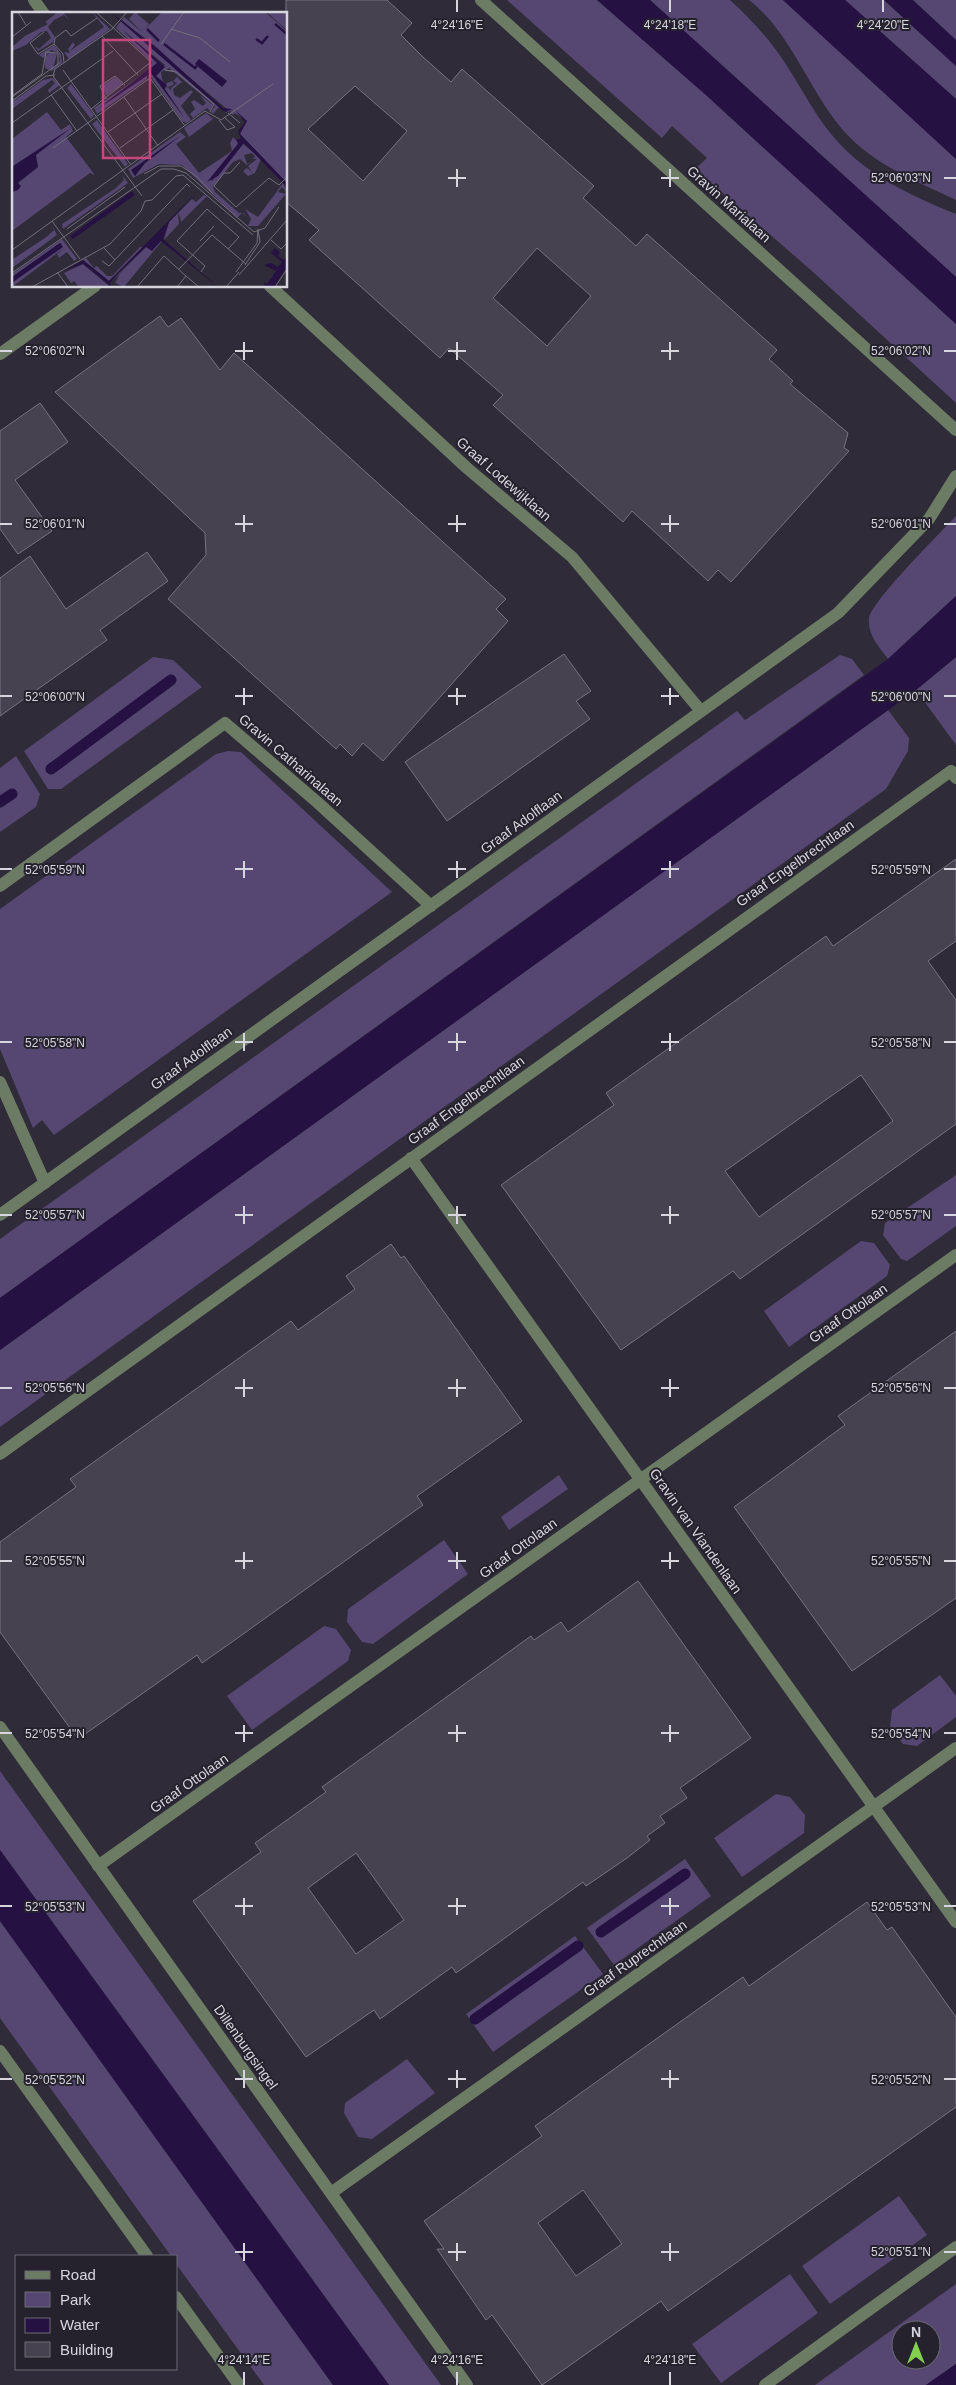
<svg xmlns="http://www.w3.org/2000/svg" width="956" height="2385" font-family="Helvetica,sans-serif">
	<style>
		.green { fill: #554772; fill-rule: evenodd }
		.water { fill: #261143 }
		.lines { fill: none; stroke-linecap: round; stroke-linejoin: round }
		.stream { stroke: #261143; stroke-width: 11 }
		.building { fill: #464250; stroke: #777382; fill-rule: evenodd }
		.minor { stroke: #6c7c64; stroke-width: 12 }
		.ticks { fill: none; stroke: #d7d5dd; stroke-width: 2 }
		.labels { text-anchor: middle; dominant-baseline: central; stroke-width: 4; stroke-linejoin: round; paint-order: stroke }
		.street-label { font-size: 14px; fill: #d7d5dd; stroke: #25222e }
		.inset-river { fill: none; stroke: #261143; stroke-width: 2.5 }
		.inset-road { fill: none; stroke: #726f7a; stroke-width: 1 }
		.view { fill: #c7477c; fill-opacity: 0.15; stroke: #c7477c; stroke-width: 2.5 }
		.inset-edge { fill: none; stroke: #d7d5dd; stroke-width: 2.5 }
		.ticks-label { font-size: 12px; text-anchor: middle; fill: #d7d5dd; stroke: #25222e; stroke-width: 4; stroke-linejoin: round; paint-order: stroke }
	</style>
	<rect width="100%" height="100%" fill="#2f2b38"/>
	<!-- green -->
	<path class="green" d="M507 0H597L706 95 956 324V403L813 272 695 169 707 158 672 126 662 138Z
		M650 0H730C751 19 770 40 785 63 803 90 817 120 839 143 870 177 914 197 956 214V277Z
		M749 0H783L956 159V200C914 180 867 162 838 124 807 85 789 31 749 0Z
		M845 0H884L956 66V99Z
		M912 0H956V41Z
		M956 516V596L888 659C879 647 867 634 869 618 872 601 940 533 956 516Z
		M840 655 852 659 864 675 0 1298V1239L737 711 745 720Z
		M153 657 173 660 202 687 61 789H48L24 751Z
		M956 657V745L916 690Z
		M888 710 909 738 908 751 886 789 0 1427V1350Z
		M228 751 241 752 392 892 54 1135 42 1120 33 1128 0 1049V909L216 754Z
		M16 756 40 794 36 807 0 832V768Z
		M956 1175V1226L907 1261 901 1259 883 1235 885 1223Z
		M861 1241 874 1243 890 1265 887 1276 789 1347 764 1311Z
		M559 1475 568 1489 509 1530 501 1517Z
		M444 1540 468 1574 373 1644 362 1642 347 1622 348 1609Z
		M324 1626 336 1629 351 1650 348 1661 252 1730 227 1696Z
		M940 1675 956 1696V1717L917 1746 903 1744 890 1726 892 1710Z
		M0 1771 441 2385H389L0 1850Z
		M776 1794 790 1797 805 1815 804 1833 742 1877 714 1838Z
		M685 1859 711 1896 614 1965 587 1928Z
		M0 1921 333 2385H264L176 2264V2256H171L0 2018Z
		M575 1936 603 1974 493 2052 466 2014Z
		M407 2059 435 2093 372 2139 358 2137 344 2113 345 2103Z
		M899 2196 927 2235 830 2304 802 2266Z
		M790 2274 818 2313 721 2383 692 2344Z
		M956 2284V2364L926 2385H815ZM901 2330H931V2360H901Z"/>
	<!-- water -->
	<path class="water" d="M597 0H650L956 277V324L706 95Z
		M783 0H845L956 99V159Z
		M884 0H913L956 40V66Z
		M956 596V657L916 690 0 1350V1298L888 659Z
		M0 1850 389 2385H333L0 1921Z
		M956 2364V2385H926Z"/>
	<g class="lines">
		<!-- stream -->
		<path class="stream" d="M51 769 171 680
			M0 802 12 794
			M601 1932 685 1874
			M475 2019 578 1946"/>
	</g>
	<!-- building -->
	<path class="building" d="M286 0H387L412 23 401 35 424 58 451 82 462 69 594 186 583 198 636 246 647 234 777 350 769 359 793 381 790 384 848 433 844 448 849 451 731 582 718 570 708 581 632 511 623 522 493 405 503 395 449 348 440 358 309 240 319 230 286 202ZM355 86 407 131 363 181 308 129ZM537 248 591 296 547 346 493 298Z
		M160 316 168 327 181 318 220 370 234 353 506 599 496 609 508 621 383 761 363 743 352 756 340 744 336 749 168 599 206 555 205 533 55 392Z
		M40 403 68 442 15 480 52 531 18 554 0 529V431Z
		M147 552 168 581 100 630 107 640 0 716V578L30 556 66 609Z
		M564 654 591 691 576 701 590 719 447 821 405 762Z
		M956 859V941L928 961 956 1000V1124L740 1279 733 1271 621 1350 501 1185 614 1105 606 1093 826 936 833 946ZM861 1075 893 1121 759 1217 725 1171Z
		M391 1244 401 1258 404 1256 522 1421 417 1496 423 1505 232 1642 202 1663 197 1655 78 1739 0 1632V1542L76 1487 70 1479 291 1321 298 1330 355 1289 346 1276Z
		M956 1331V1598L852 1671 734 1507 845 1425 838 1416Z
		M638 1581 751 1738 680 1788 687 1798 660 1816 665 1823 647 1836 650 1840 627 1858 586 1886 583 1882 456 1973 452 1967 380 2019 374 2010 306 2057 193 1901 261 1852 255 1843 326 1792 322 1787 531 1636 534 1640 561 1622 568 1632ZM356 1853 404 1920 356 1954 308 1888Z
		M867 1902 887 1930 892 1927 956 2017V2107L668 2311 661 2301 542 2385 492 2315 486 2320 477 2307 437 2249H444L424 2221 542 2136 535 2126 624 2062 743 1977 749 1986ZM583 2190 622 2244 576 2276 538 2223Z"/>
	<g class="lines">
		<!-- minor -->
		<path class="minor" d="M34 0 44 14
			M481 0 956 430
			M270 286 467 468 572 557 701 711
			M0 354 95 286
			M0 886 225 723 317 802 431 906
			M0 1082 45 1183
			M411 1158 956 1922
			M0 1215 838 613 929 519 956 476
			M0 1454 951 771 956 778
			M0 1727 467 2385
			M98 1866 956 1255
			M0 2051 147 2256
			M331 2193 956 1748
			M176 2297 239 2385
			M765 2385 956 2247"/>
	</g>
	<!-- ticks -->
	<path class="ticks" d="M457 0V12M670 0V12M883 0V12M457 169V187M670 169V187M448 178H466M661 178H679M944 178H956M244 342V360M457 342V360M670 342V360M0 351H12M235 351H253M448 351H466M661 351H679M944 351H956M244 515V532M457 515V532M670 515V532M0 524H12M235 524H253M448 524H466M661 524H679M944 524H956M244 688V705M457 688V705M670 688V705M0 696H12M235 696H253M448 696H466M661 696H679M944 696H956M244 861V878M457 861V878M670 861V878M0 869H12M235 869H253M448 869H466M661 869H679M944 869H956M244 1033V1051M457 1033V1051M670 1033V1051M0 1042H12M235 1042H253M448 1042H466M661 1042H679M944 1042H956M244 1206V1224M457 1206V1224M670 1206V1224M0 1215H12M235 1215H253M448 1215H466M661 1215H679M944 1215H956M244 1379V1397M457 1379V1397M670 1379V1397M0 1388H12M235 1388H253M448 1388H466M661 1388H679M944 1388H956M244 1552V1569M457 1552V1569M670 1552V1569M0 1561H12M235 1561H253M448 1561H466M661 1561H679M944 1561H956M244 1725V1742M457 1725V1742M670 1725V1742M0 1733H12M235 1733H253M448 1733H466M661 1733H679M944 1733H956M244 1898V1915M457 1898V1915M670 1898V1915M0 1906H12M235 1906H253M448 1906H466M661 1906H679M944 1906H956M244 2070V2088M457 2070V2088M670 2070V2088M0 2079H12M235 2079H253M448 2079H466M661 2079H679M944 2079H956M244 2243V2261M457 2243V2261M670 2243V2261M235 2252H253M448 2252H466M661 2252H679M944 2252H956M244 2372V2385M457 2372V2385M670 2372V2385"/>
	<g class="labels">
		<!-- street labels -->
		<g class="street-label">
			<text transform="translate(729 204) rotate(42)">Gravin Marialaan</text>
			<text transform="translate(504 479) rotate(41)">Graaf Lodewijklaan</text>
			<text transform="translate(291 760) rotate(41)">Gravin Catharinalaan</text>
			<text transform="translate(521 822) rotate(-36)">Graaf Adolflaan</text>
			<text transform="translate(795 863) rotate(-35)">Graaf Engelbrechtlaan</text>
			<text transform="translate(191 1058) rotate(-36)">Graaf Adolflaan</text>
			<text transform="translate(466 1100) rotate(-36)">Graaf Engelbrechtlaan</text>
			<text transform="translate(848 1313) rotate(-35)">Graaf Ottolaan</text>
			<text transform="translate(696 1531) rotate(55)">Gravin van Viandenlaan</text>
			<text transform="translate(518 1548) rotate(-36)">Graaf Ottolaan</text>
			<text transform="translate(189 1783) rotate(-35)">Graaf Ottolaan</text>
			<text transform="translate(635 1958) rotate(-35)">Graaf Ruprechtlaan</text>
			<text transform="translate(246 2047) rotate(55)">Dillenburgsingel</text>
		</g>
	</g>
	<!-- overview -->
	<g transform="translate(12 12)">
		<rect width="275" height="275" fill="#2f2b38"/>
		<path d="M46 0H51L57 8 52 3 42 8 36 15 43 25 41 30 26 39 23 34 27 37 39 26 35 19 29 20 14 33 0 39V35L13 24 36 12 33 10ZM80 0 98 17 57 47 52 40 58 41 56 37 61 30 63 33 58 39 92 15ZM123 0 137 12 132 18 150 0H253L275 19V171L227 121 235 109 223 101 221 103 218 100 221 98 213 101 216 98 110 8 112 5 131 21 117 7ZM255 0H275V18L261 6ZM109 9 207 95 201 102 199 100 203 94 157 56 149 60 150 67 153 72 160 69 162 72 153 77 155 74 144 64 153 53 110 18 146 51 135 61 140 50 104 16ZM42 33 49 42 50 51 40 59 33 56V45L38 40 45 42 41 56 48 49 47 41 39 38 31 46 27 43ZM133 61 86 96 135 63V67L85 102 82 96ZM139 61 172 106 153 77 156 75 159 79V76L165 71 161 69 165 65 170 70 161 77 162 83 168 86 179 78 181 80 169 94 179 108 174 111 170 109 137 62ZM103 65 111 72 94 84 90 74ZM41 66 48 73 37 81 36 78 43 71 40 68 0 97V90L31 68ZM59 72 82 103 79 107 55 76ZM188 83 201 93 198 99 195 96 181 106 178 102 183 97 179 90 182 88 191 94 194 91ZM35 100 49 118 58 112 61 119 54 125 83 163 78 161 0 219V127ZM194 101 201 107 177 125 172 116ZM85 108 116 152 113 155 80 112ZM168 120 174 125 164 132 187 161 220 139 218 131 221 125 226 130V132L198 167 200 169 230 131 249 147 243 161 236 164 231 159 235 156 240 160 236 154 245 147H241L243 145 240 141 232 143 235 152 239 150 235 153 228 147 221 150 201 175 203 180 227 201H231L237 207 230 201 225 206 170 153 147 152 121 166 116 157ZM170 123 133 151 123 164 120 158ZM110 163 116 171 51 217 50 212 104 176 112 168ZM271 171 275 180 270 175 266 180 274 182 246 214H236L239 207 233 197 246 205ZM192 183 195 184 169 210 168 205 166 201 167 212 152 228 157 210 180 187 184 190ZM40 213 45 223 0 256 1 247 33 226 42 218ZM50 227 65 247 62 249 55 240 47 246 45 242 52 236 0 275 1 270 50 233 48 231 0 265V262ZM150 229 112 275 103 271 108 262 100 269 134 235ZM128 235H131L97 269 71 248 50 259 74 246 82 256 85 254 95 264H100ZM71 252 96 273 97 275H67L62 269 59 271 52 261Z" fill="#554772" fill-rule="evenodd"/>
		<path d="M98 0 144 35 211 96 220 97 214 100 210 98ZM111 18 153 55 144 64 155 73 152 76 173 106 139 61 86 97 145 51ZM187 47 215 69 210 75 183 52ZM223 98 235 109 228 122 275 171V175L232 131 206 164 195 170 226 132 224 127H229L226 119 233 110ZM59 116 24 143 26 155 6 171 9 174 6 178 0 180 1 154ZM169 123 133 151 123 164 119 158ZM187 178 157 210 151 227 206 275 149 229 140 239 134 235 106 261 98 271 100 275 71 252 51 259 71 248 97 269ZM120 179 123 183 61 227 58 224ZM48 231 51 235 1 270 0 275V265ZM263 236 268 240 266 244 272 248 275 245V255L262 275H253L252 270 255 272 264 259 252 253 259 251 266 255 270 250 259 241Z" fill="#261143"/>
		<path class="inset-river" d="M263 12 275 22M135 17 147 29M244 27 250 31 256 24M152 32 183 56 185 54"/>
		<path class="inset-road" d="M6 0 14 13M159 17 188 26 218 50M32 20 18 31 26 42 42 32M90 24 126 63M0 25 19 10M42 32 43 26 54 18 59 24 85 6M42 32 51 42 52 51M149 32 172 0M51 58 119 153M161 59 153 58 164 60 202 92 198 100M41 64 130 184M41 64 43 57 100 17 115 0M39 83 65 119M0 84 30 62 34 40 46 41V52L0 85M112 85 146 134M94 87 88 74 103 64 113 73M0 89 34 64 43 63M79 97 139 50 84 0M216 101 228 111M207 108 215 118 223 115 212 105M0 111 101 39M96 120 150 82M41 136 138 66 173 114M108 136 161 98M228 150 218 161H212L202 174 224 195 257 166 267 173 275 165M132 162 147 154H169L184 164 201 182M133 189 140 188 164 164 171 163 241 223M40 209 68 247M55 217 113 175M259 228 269 237 275 231M188 229 202 214M92 236 103 248M0 238 193 99 209 108 261 72M90 249 97 254 175 172 178 175M233 253 248 230 246 217M167 257 200 223 234 252M45 260 56 275M189 260 193 254 165 229 195 197 227 225 216 237M224 260 245 231 246 217M0 261 149 157H162L174 161 242 220 253 216 267 195M227 263 275 208M20 275 98 232 129 199 133 189M125 275 152 244 174 264M165 275 174 264 187 275M214 275 227 260M263 275 275 257"/>
		<path class="view" d="M91 28H138V146H91Z"/>
		<rect width="275" height="275" class="inset-edge"/>
	</g>
	<g class="ticks-label">
		<text x="457" y="29">4°24'16"E</text>
		<text x="670" y="29">4°24'18"E</text>
		<text x="883" y="29">4°24'20"E</text>
		<text x="901" y="182">52°06'03"N</text>
		<text x="55" y="355">52°06'02"N</text>
		<text x="901" y="355">52°06'02"N</text>
		<text x="55" y="528">52°06'01"N</text>
		<text x="901" y="528">52°06'01"N</text>
		<text x="55" y="701">52°06'00"N</text>
		<text x="901" y="701">52°06'00"N</text>
		<text x="55" y="874">52°05'59"N</text>
		<text x="901" y="874">52°05'59"N</text>
		<text x="55" y="1047">52°05'58"N</text>
		<text x="901" y="1047">52°05'58"N</text>
		<text x="55" y="1219">52°05'57"N</text>
		<text x="901" y="1219">52°05'57"N</text>
		<text x="55" y="1392">52°05'56"N</text>
		<text x="901" y="1392">52°05'56"N</text>
		<text x="55" y="1565">52°05'55"N</text>
		<text x="901" y="1565">52°05'55"N</text>
		<text x="55" y="1738">52°05'54"N</text>
		<text x="901" y="1738">52°05'54"N</text>
		<text x="55" y="1911">52°05'53"N</text>
		<text x="901" y="1911">52°05'53"N</text>
		<text x="55" y="2084">52°05'52"N</text>
		<text x="901" y="2084">52°05'52"N</text>
		<text x="901" y="2256">52°05'51"N</text>
		<text x="244" y="2364">4°24'14"E</text>
		<text x="457" y="2364">4°24'16"E</text>
		<text x="670" y="2364">4°24'18"E</text>
	</g>
	<!-- legend -->
	<rect x="15" y="2255" width="162" height="115" fill="#25222e" stroke="#6c6a74"/>
	<rect x="25" y="2271" width="25" height="8" fill="#6c7c64" stroke="#6c6a74"/>
	<text x="60" y="2280" font-size="15" fill="#d7d5dd">Road</text>
	<rect x="25" y="2292" width="25" height="15" fill="#554772" stroke="#6c6a74"/>
	<text x="60" y="2305" font-size="15" fill="#d7d5dd">Park</text>
	<rect x="25" y="2318" width="25" height="15" fill="#261143" stroke="#6c6a74"/>
	<text x="60" y="2330" font-size="15" fill="#d7d5dd">Water</text>
	<rect x="25" y="2342" width="25" height="15" fill="#464250" stroke="#6c6a74"/>
	<text x="60" y="2355" font-size="15" fill="#d7d5dd">Building</text>
	<!-- north arrow -->
	<g transform="translate(916 2345)"><circle r="24" fill="#25222e" stroke="#6c6a74"/>
	<path d="M0-4L9 19L0 12L-9 19Z" fill="#83d04e"/>
	<text y="-8" font-size="14" font-weight="bold" text-anchor="middle" fill="#d7d5dd">N</text>
	</g>
</svg>
